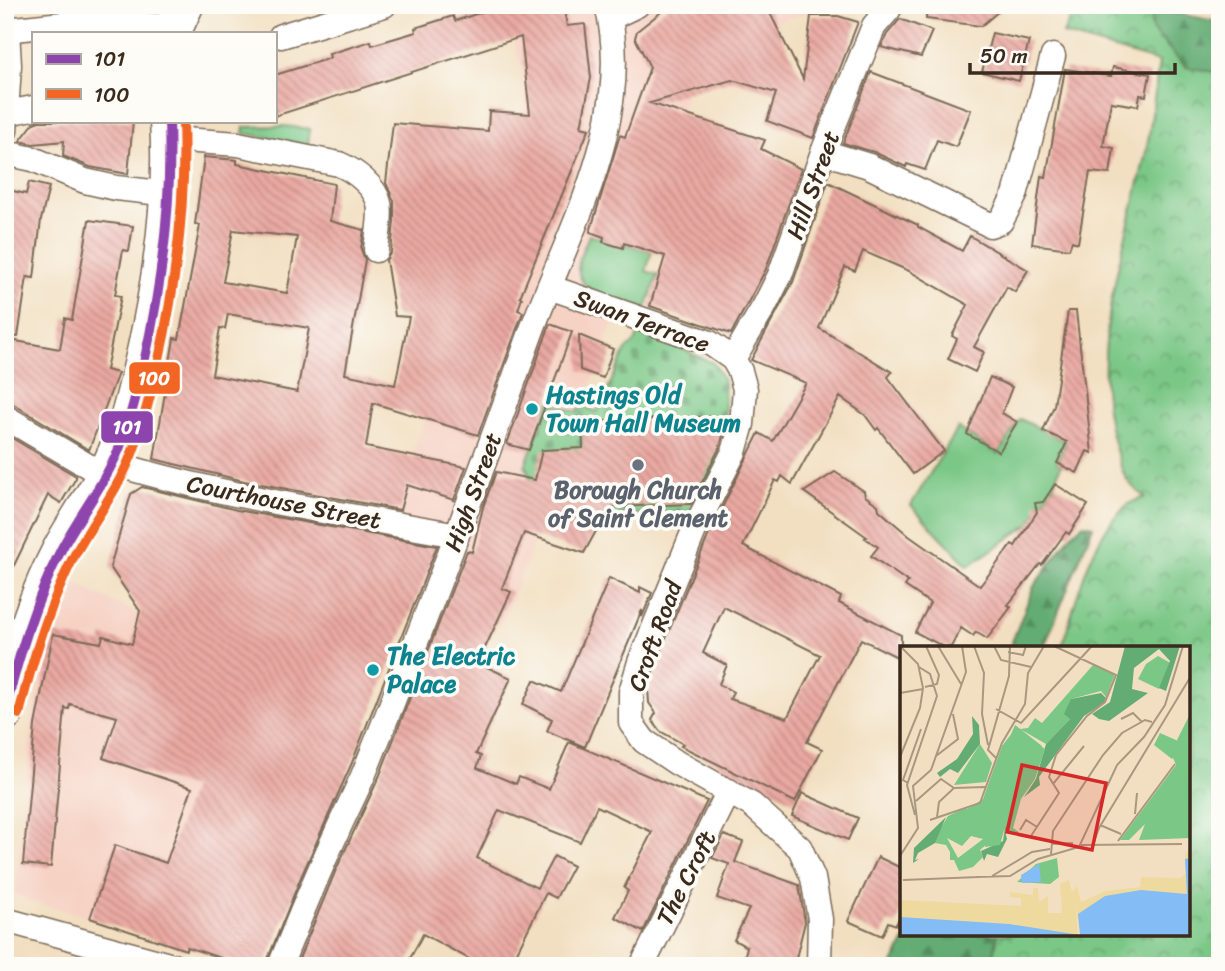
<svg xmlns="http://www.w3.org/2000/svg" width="1225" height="971" font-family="Sriracha,sans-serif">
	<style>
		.built { fill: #f6d2c4 }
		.green { fill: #7ac786; stroke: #5a7852; stroke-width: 2 }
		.forest { fill: url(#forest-firs); stroke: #4f6b48; stroke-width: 2 }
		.cemetery { fill: url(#cemetery-stones); stroke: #5a7852; stroke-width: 2 }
		.park { fill: url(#park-crowns); stroke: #5a7852; stroke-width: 2 }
		.building { fill: url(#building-back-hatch); fill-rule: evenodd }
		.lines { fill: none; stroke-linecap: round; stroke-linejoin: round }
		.street-casing { stroke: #7b6957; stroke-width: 27 }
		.highway-casing { stroke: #7b6957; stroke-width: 41 }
		.street { stroke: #fff; stroke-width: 24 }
		.highway { stroke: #fff; stroke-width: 38 }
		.bus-1-casing { stroke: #fdfcf7; stroke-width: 16 }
		.bus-2-casing { stroke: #fdfcf7; stroke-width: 16 }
		.bus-1 { stroke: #8e44ad; stroke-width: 10 }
		.bus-2 { stroke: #f26522; stroke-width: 10 }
		.culture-dot { fill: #0f9aa8; stroke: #fdfcf7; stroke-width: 2.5 }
		.worship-dot { fill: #6b7280; stroke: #fdfcf7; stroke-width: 2.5 }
		.labels { text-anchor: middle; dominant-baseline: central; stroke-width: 7; stroke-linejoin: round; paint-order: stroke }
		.street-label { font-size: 24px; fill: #3b2a1e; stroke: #fdfcf7 }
		.culture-label { font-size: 24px; font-weight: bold; fill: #0d838f; stroke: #fdfcf7; text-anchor: start }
		.worship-label { font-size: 24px; font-weight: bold; fill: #5b616d; stroke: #fdfcf7 }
		.inset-road { fill: none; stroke: #a99780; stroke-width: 2 }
		.view { fill: #d62828; fill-opacity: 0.15; stroke: #d62828; stroke-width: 3.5 }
		.inset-edge { fill: none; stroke: #3b2a1e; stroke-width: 3.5 }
		.line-badge { stroke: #fdfcf7; stroke-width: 2.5 }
		.badge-label { font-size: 19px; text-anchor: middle; font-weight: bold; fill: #fff }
	</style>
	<defs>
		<pattern id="forest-firs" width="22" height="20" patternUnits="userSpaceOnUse" patternTransform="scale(1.75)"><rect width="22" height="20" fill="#63ac73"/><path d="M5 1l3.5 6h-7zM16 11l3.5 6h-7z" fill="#538c5e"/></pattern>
		<pattern id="cemetery-stones" width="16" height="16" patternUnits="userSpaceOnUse" patternTransform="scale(1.75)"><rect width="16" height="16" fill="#7ac786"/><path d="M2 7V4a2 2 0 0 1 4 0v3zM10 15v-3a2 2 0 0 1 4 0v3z" fill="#65a26d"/></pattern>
		<pattern id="park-crowns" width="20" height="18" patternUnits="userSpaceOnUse" patternTransform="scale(1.75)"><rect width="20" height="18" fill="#7ac786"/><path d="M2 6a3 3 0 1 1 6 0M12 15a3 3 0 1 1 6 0" fill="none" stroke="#65a26d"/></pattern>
		<pattern id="building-back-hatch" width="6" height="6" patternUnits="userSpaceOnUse" patternTransform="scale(1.75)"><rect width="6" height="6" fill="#eaa9a2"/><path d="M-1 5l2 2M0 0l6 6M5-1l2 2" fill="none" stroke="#bf8a83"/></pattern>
	</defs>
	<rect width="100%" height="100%" fill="#fdfcf7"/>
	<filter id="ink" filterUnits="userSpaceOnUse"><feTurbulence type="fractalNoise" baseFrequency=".0143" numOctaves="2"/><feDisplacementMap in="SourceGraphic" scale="14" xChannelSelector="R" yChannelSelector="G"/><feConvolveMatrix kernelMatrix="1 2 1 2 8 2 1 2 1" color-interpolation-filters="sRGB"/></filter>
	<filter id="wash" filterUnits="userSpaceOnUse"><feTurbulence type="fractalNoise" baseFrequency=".00686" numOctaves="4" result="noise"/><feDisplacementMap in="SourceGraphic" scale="28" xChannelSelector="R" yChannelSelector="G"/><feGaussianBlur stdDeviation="1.57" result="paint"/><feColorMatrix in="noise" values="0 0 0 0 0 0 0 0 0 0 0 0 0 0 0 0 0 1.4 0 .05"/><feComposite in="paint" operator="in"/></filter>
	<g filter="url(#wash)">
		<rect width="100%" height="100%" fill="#f2dfc1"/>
		<!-- built -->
		<path class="built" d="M504 5H836L776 22 689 64 678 139 547 508 502 624 367 575 495 235 528 90Z
			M73 583 141 615 114 713 236 755 160 884 142 935 90 918 29 901 15 893 32 714 50 632Z"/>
		<!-- green -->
		<path class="green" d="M284 126 310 129 308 145 243 133 244 127Z
			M589 235 652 251 646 271 658 275 646 308C626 302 584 298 579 273 576 261 585 246 589 235Z
			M1020 419 1067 442 1057 463 1061 465 1052 489 1043 502 1039 503 1037 512 1030 524 968 566 911 505 958 428 998 454Z"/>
		<!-- forest -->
		<path class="forest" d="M1151 8 1220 22V73L1186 67 1152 30Z
			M1083 524 1093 526 1044 647H1010L1034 586 1070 536Z
			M908 934H998L992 966H892Z"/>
		<!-- cemetery -->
		<path class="cemetery" d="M640 330 713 363 724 380 726 450 694 512 586 516 533 484 525 466 550 402 577 412 580 405 597 412 626 350 635 342Z"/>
		<!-- park -->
		<path class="park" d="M1077 5H1147L1151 8 1152 30 1186 67 1220 73V966H992L998 934H1188V647H1062C1075 604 1091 535 1126 506 1131 501 1139 500 1145 497 1124 482 1123 474 1116 450 1084 349 1127 245 1147 147 1152 119 1155 90 1159 62L1063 34Z"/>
		<g id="blocks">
			<!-- building -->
			<path class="building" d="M503 5H563L567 26 585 24 591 78 581 127 589 129 520 297 522 298 518 310 523 312 478 435 373 403 366 447 466 467 454 500 407 485 400 510 244 481 154 459 174 338 179 339 200 225 195 224 204 157 237 160V164L334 184 330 221 364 230 361 249 365 260 345 374 395 385 409 317 395 316 386 260 391 252 394 221V201L386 183 393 123 488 131 489 111 530 114 521 37 275 116V75L330 58 329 54 371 41 372 45 416 32 415 28 453 16 455 21ZM233 230 297 237 287 293 223 282ZM228 314 309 328 297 392 212 375 220 328 225 329Z
				M670 5H766L803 79 811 16H838L858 22 813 138 767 121 776 93 732 80 650 103 765 140 761 149 801 169 766 269 731 334 650 306 665 256 624 243 623 248 603 242 604 237 590 232 620 135 625 137 650 67 635 38 637 31Z
				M927 5H1006L981 26 926 19Z
				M900 19 932 31 921 57 881 47 887 34Z
				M992 33 1029 41 1019 81 982 72Z
				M1113 67 1150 74 1146 96 1140 95 1138 106 1111 102 1103 146 1114 148 1110 174 1090 172 1078 243 1072 241 1069 249 1032 244 1041 176 1046 177 1065 69 1111 76Z
				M871 72 971 110 956 147 937 140 925 170 907 164 906 167 874 152 843 143Z
				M39 121H133L128 174 90 167 63 156 64 141 33 144 20 141 34 123Z
				M29 182 49 187 41 220 34 278 27 277 18 337 5 336V189L26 194Z
				M828 182 918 225V227L962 251 970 236 1028 270 1015 292 1007 287 974 347 984 352 975 372 948 359 957 339 952 336 968 305 909 271 863 251 855 271 845 267 819 328 892 372 888 377 944 451 913 474 878 428 876 430 865 415 840 397 792 484 782 476 779 482 775 480 743 546 841 597 839 603 901 635V659L861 639 807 742 822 749 795 802 681 746 683 744 660 731 652 720 656 713 649 703 648 688 654 667 709 534 759 433 773 441 806 383 751 360 793 282ZM724 607 820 655 787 718 730 699 733 692 719 684 727 665 703 653Z
				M89 220 133 226 129 251 123 250 115 295 121 296 106 370 118 373 89 450 13 404 5 402V339L60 349 65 318 72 320Z
				M1068 311H1076L1092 453 1087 451 1077 473 1057 463 1067 442 1043 431 1054 406Z
				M550 324 572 332 529 450 507 444Z
				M579 335 613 349 603 378 580 370Z
				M990 377 1012 387 1002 413 1017 422 999 452 967 434Z
				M725 416V428L720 447 691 504 613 507 610 515 606 513 584 553 524 533 502 588 511 592 478 663 511 678 476 754 481 756 477 768 516 784 519 777 549 789 569 742 707 801 643 932 615 917 628 891 624 888 652 832 597 806 580 842 499 810 477 858 537 888 554 856 573 866 556 898 546 893 510 966H482L423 934 406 966H296L335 872 379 777 467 551 472 552 483 507 496 472 535 480 542 450 583 448 582 422Z
				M5 434 76 476V478L61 503 48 495 5 584Z
				M835 472 864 491 865 496 878 505 879 510 909 536 980 586 1012 544 1015 546 1037 512 1035 503 1043 502 1055 484 1088 505 1069 534 1066 532 1042 565 1040 564 1008 605 1011 607 987 639 976 632 973 636 961 628 951 647H944L915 632 930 603 905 586 908 582 871 556 878 547 865 538 867 537 804 492Z
				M142 487 237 510 437 546 351 765 301 877 265 966H246L187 947 186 950 90 918 115 845 166 863 192 788 103 758 117 717 70 704 69 709 65 708 51 867 23 864 35 725 53 634 101 643 103 636 132 644 140 611 110 567 131 494Z
				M609 578 640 593V587L652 593 642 617V610L585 747 547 731 552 719 523 704 534 680 561 692Z
				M802 793 858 818 848 840 792 816Z
				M724 835 743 842 735 862 799 885 805 922 794 966H742L747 947 734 940 749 909 717 898 729 864 712 858Z
				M878 857 901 868V913L896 925 888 922 882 936 848 921Z"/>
		</g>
	</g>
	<g filter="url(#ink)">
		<use href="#blocks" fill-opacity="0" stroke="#7b6957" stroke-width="2"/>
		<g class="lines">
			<defs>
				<path id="street" d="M610 18 637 5
					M5 30 91 21 172 27
					M281 36 384 5
					M7 113 33 108
					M5 131 9 65 7 30
					M170 139 238 144 339 164C355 171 375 186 379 203 382 215 377 238 376 250
					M823 152 869 166 990 225 1001 221 1015 195 1053 56
					M5 153 33 159 85 181 116 188 170 194
					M549 287 710 343 733 359 740 371 745 389 742 424 734 452 695 528 640 662 631 692V723L644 741 677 763 752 805 800 848 813 878 820 919 819 966
					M733 359 764 307 780 275 823 152 874 26 889 9
					M5 417 105 476
					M112 463C225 497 342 514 457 535
					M5 920 173 966
					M280 966C298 921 316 877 336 834 345 813 356 793 365 771 423 627 478 481 530 335 568 231 636 119 607 5
					M642 966 729 791"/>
				<path id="highway" d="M171 33 184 5
					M5 711C18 657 35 601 61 551 77 521 97 494 112 464 129 429 137 390 146 352 163 276 174 199 169 121"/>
			</defs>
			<!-- street casing -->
			<use href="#street" class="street-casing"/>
			<!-- highway casing -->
			<use href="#highway" class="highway-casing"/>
			<!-- street -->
			<use href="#street" class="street"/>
			<!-- highway -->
			<use href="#highway" class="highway"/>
			<defs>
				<path id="bus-1" d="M5 710C19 655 35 601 61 550 79 516 104 485 119 449 130 421 137 392 144 363 162 283 172 203 169 121"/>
				<path id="bus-2" d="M19 714C32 661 48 608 73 558 91 524 116 493 131 456 143 427 150 395 158 364 176 284 186 203 183 121"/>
			</defs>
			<!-- bus-1 casing -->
			<use href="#bus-1" class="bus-1-casing"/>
			<!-- bus-2 casing -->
			<use href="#bus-2" class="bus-2-casing"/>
			<!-- bus-1 -->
			<use href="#bus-1" class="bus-1"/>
			<!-- bus-2 -->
			<use href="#bus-2" class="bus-2"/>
		</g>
	</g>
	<!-- markers -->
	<g class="culture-dot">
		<circle cx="532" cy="409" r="7"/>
		<circle cx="373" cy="670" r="7"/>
	</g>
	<circle class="worship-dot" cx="638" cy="465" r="7"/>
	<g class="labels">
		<!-- street labels -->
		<g class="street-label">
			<text transform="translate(813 185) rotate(-70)">Hill Street</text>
			<text transform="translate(642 321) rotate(20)">Swan Terrace</text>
			<text transform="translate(473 492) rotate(-70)">High Street</text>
			<text transform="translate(284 502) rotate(11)">Courthouse Street</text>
			<text transform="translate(655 636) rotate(-70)">Croft Road</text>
			<text transform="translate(686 878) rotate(-63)">The Croft</text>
		</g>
		<!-- culture labels -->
		<g class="culture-label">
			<text x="546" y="395">Hastings Old<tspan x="546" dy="28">Town Hall Museum</tspan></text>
			<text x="387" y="656">The Electric<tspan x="387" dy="28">Palace</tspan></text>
		</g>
		<!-- worship labels -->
		<g class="worship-label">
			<text x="638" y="490">Borough Church<tspan x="638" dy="28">of Saint Clement</tspan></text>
		</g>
	</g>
	<!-- overview -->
	<g transform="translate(900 646)">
		<rect width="290" height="290" fill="#f2dfc1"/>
		<path d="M258 10 272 18 259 43 238 33 246 18ZM193 19 215 28 206 51 201 45 171 53 170 73 146 98 120 83 128 82 135 72 142 77ZM115 79 142 100 128 135 135 133 120 152 113 181 108 180 80 204 83 211 73 221 59 225 54 214H42H50V206L46 199 35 197 36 190 48 170 63 163 74 162 73 178ZM71 190 83 193 58 212 47 192 62 200ZM80 98 92 117 86 136 54 139Z" fill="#7ac786" fill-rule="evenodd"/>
		<path d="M225 0H280L266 45 259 42 270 15 259 3 234 22 232 43 248 47 209 75 199 73 192 68 210 56ZM201 47 206 52 204 57 184 70 139 131 140 139 124 151 136 133 146 98 170 73 164 68 171 53ZM72 70 79 79 80 98 58 127 50 123 40 131 37 127 57 113 73 88ZM46 171 35 197 18 207 15 214 19 213 13 217 14 202ZM105 181 113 186 105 185 107 193 98 211 87 208 84 215 81 205 103 195Z" fill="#63ac73"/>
		<path d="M290 201 287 248 275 247 179 282 175 257 178 289 0 290V254L121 260V252L110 251V246L133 249V242H138L139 256 148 250V267H162L160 238 169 234 172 246 177 240 181 256 206 245 240 241 241 231 280 232 286 227 285 209Z" fill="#eeda9e"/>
		<path d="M260 87 285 98 272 113 254 99Z" fill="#7ac786"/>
		<path d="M290 68V192L239 194 245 178 229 194H220L276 119 271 107 280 101 277 94ZM116 82 145 103 135 133 121 153 113 182 119 186 115 189 105 181 100 199 85 201 87 192 73 190 76 186 71 172 61 167 83 153 102 100ZM157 212 159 231 150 238 117 236 136 218Z" fill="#7ac786"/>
		<path d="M290 212V290H0V271L109 278 180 289 178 268 205 250 241 244 287 248 285 213ZM139 218 141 236 122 237 121 229Z" fill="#84bcf5"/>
		<path class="inset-road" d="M38 0 61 38M74 0 84 27 82 68 88 99M94 0 101 14 131 21M108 6 123 9 126 0M25 41 37 38 39 29 26 0M0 47 23 43M96 63 121 77 192 0M221 73 233 67 242 76M36 110 58 93 53 68M0 111 20 62 23 42 18 18 0 0M96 112 88 104 109 30 110 0M8 137 3 134 21 83M153 138 184 100M16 155 41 133 54 142 85 141M235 168 237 147M15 169 7 139 37 50 30 28 19 21M37 171 39 156 54 142M30 174 80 157 102 97 125 58 128 27 144 0M200 179 221 188M120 184 126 174 137 181M131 190 159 147 149 131 156 109 187 70 205 56 216 29 154 0M218 195 275 118M151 198 173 197M181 199 282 198M192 202 199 182 291 30M151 208 153 185 203 109 222 87 245 74 252 76M0 210 18 182 13 140 31 124 66 26 62 0M92 230 132 206 150 203M76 231 110 230 138 213 179 201 217 119 244 91 265 59 283 0M3 234 79 231"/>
		<path class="view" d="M122 119 206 137 192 204 107 186Z"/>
		<rect width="290" height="290" class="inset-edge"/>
	</g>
	<g class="line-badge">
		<rect x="128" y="361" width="53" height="34" rx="7" fill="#f26522"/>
		<rect x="100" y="410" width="54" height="34" rx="7" fill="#8e44ad"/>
	</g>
	<g class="badge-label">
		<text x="154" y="385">100</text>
		<text x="127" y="434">101</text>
	</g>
	<!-- margin -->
	<rect width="1225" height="971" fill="none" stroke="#fdfcf7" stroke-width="28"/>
	<!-- legend -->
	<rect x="32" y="32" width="245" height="91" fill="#fdfcf7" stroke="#afa8a0" stroke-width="2"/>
	<rect x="46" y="54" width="35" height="10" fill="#8e44ad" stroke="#afa8a0" stroke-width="2"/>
	<text x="94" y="66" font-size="21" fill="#3b2a1e">101</text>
	<rect x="46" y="89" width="35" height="10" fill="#f26522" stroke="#afa8a0" stroke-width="2"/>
	<text x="94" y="102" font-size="21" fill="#3b2a1e">100</text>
	<!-- scale -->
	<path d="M970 63v10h205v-10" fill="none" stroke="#3b2a1e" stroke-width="3.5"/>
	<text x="980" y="63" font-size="21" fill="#3b2a1e" stroke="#fdfcf7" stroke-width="5" paint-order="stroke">50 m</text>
</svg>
